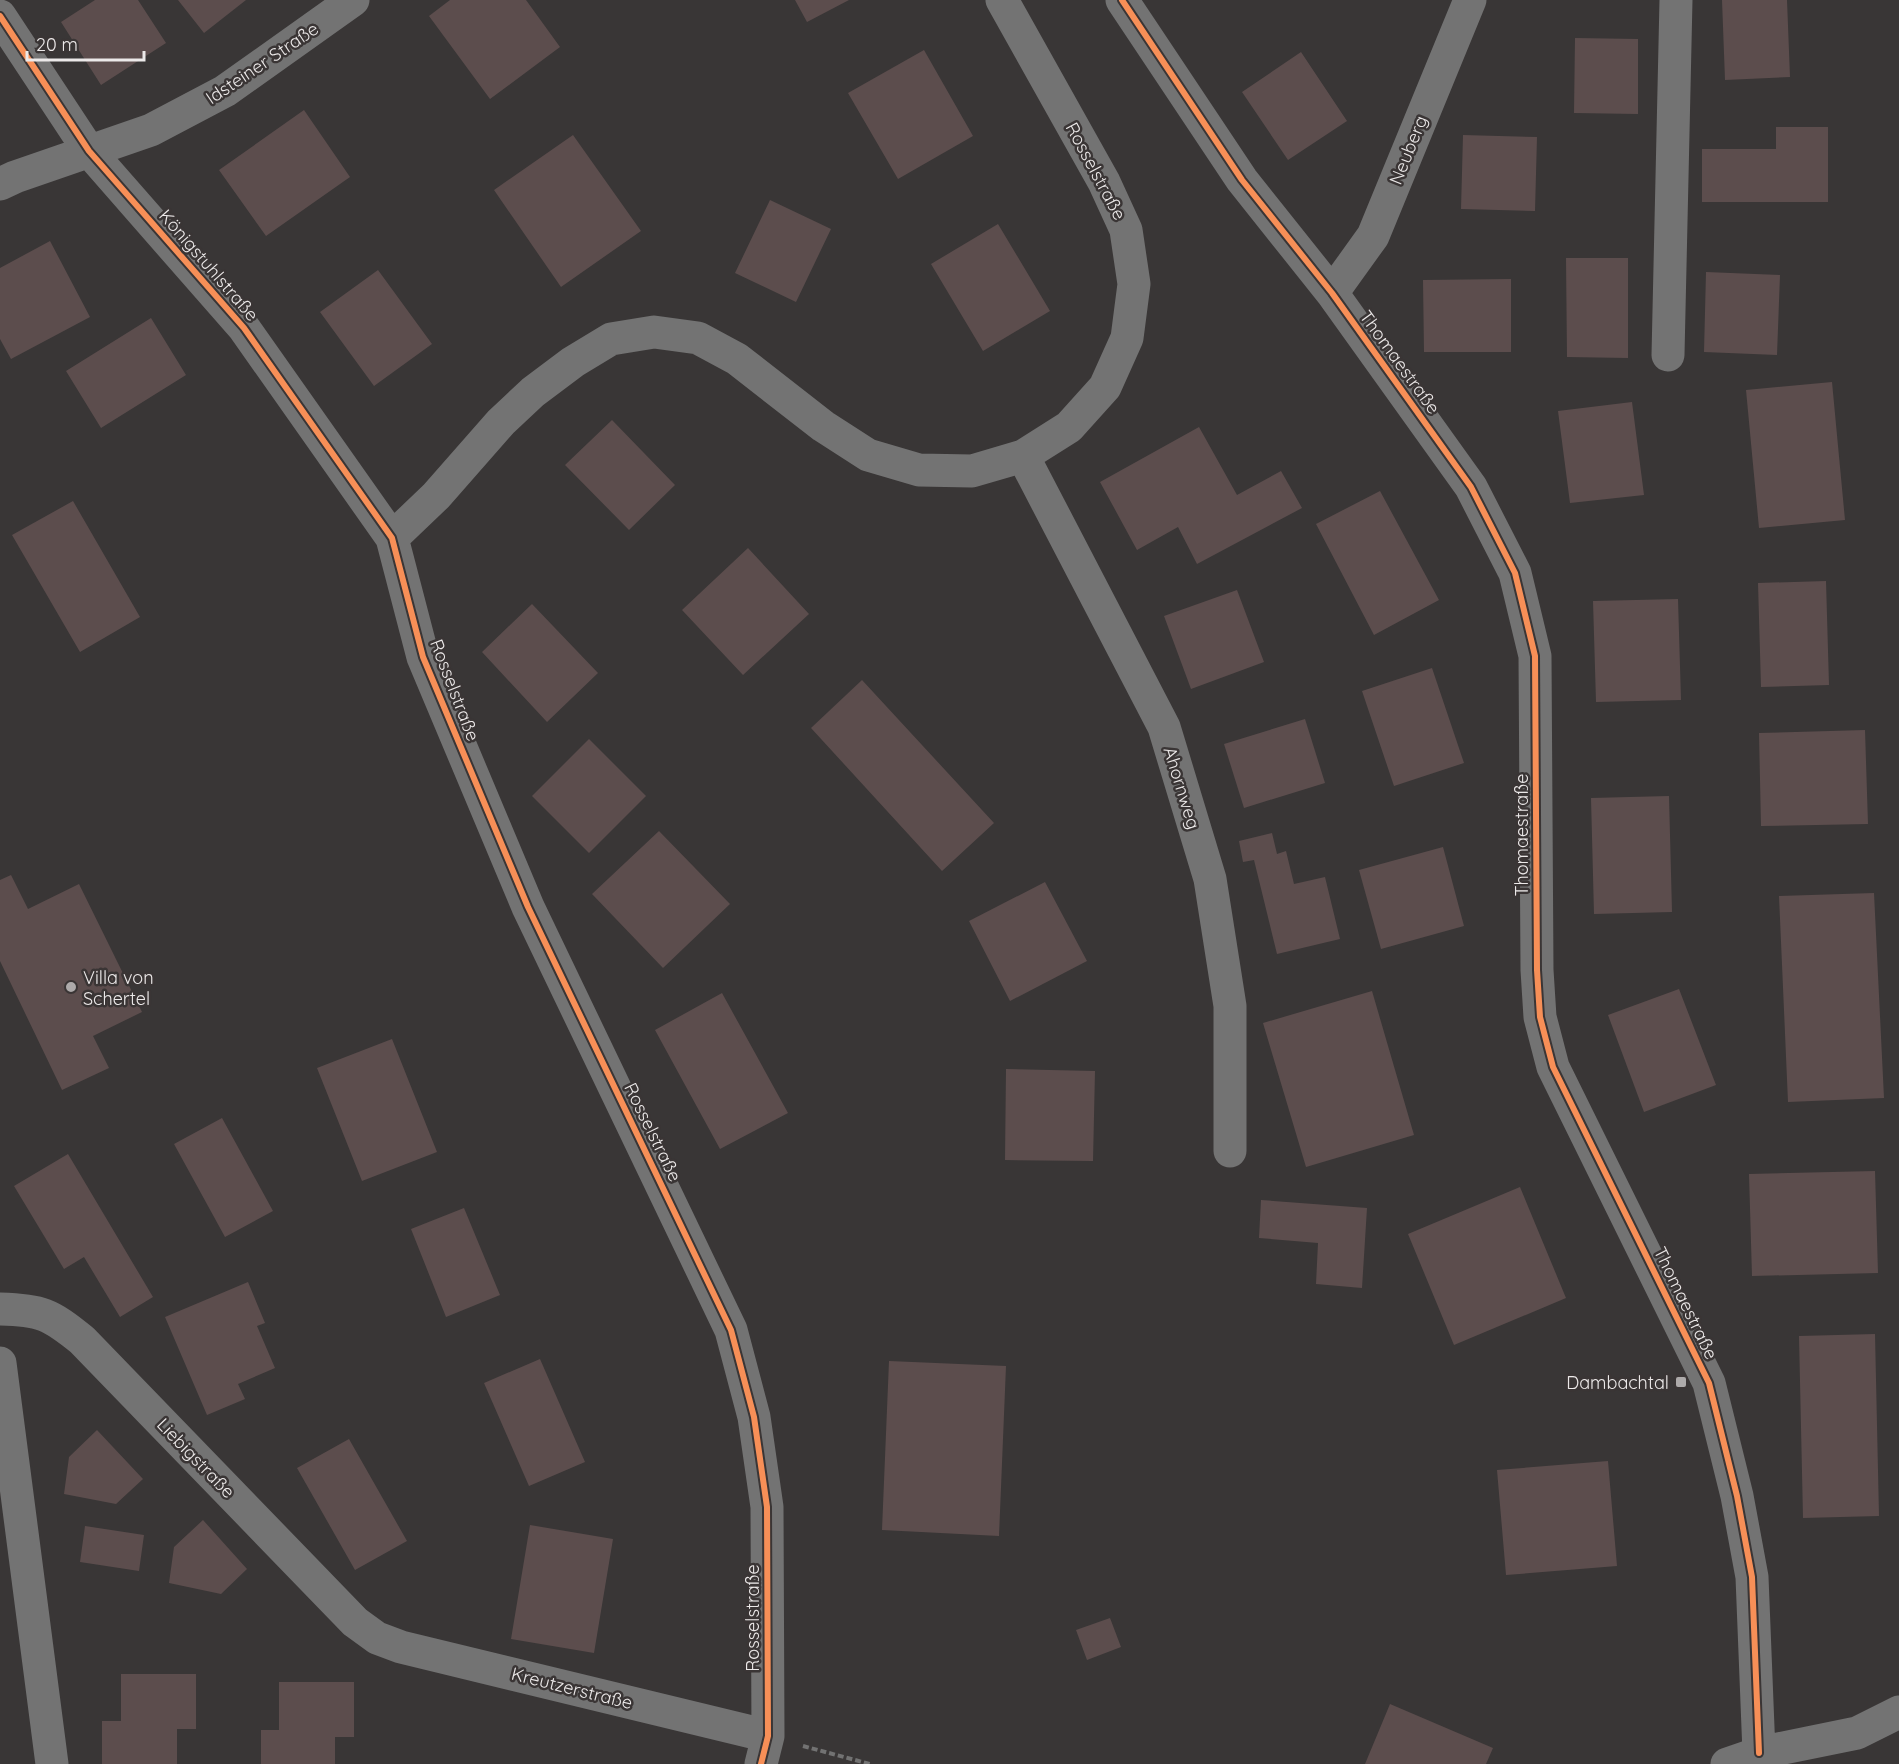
<svg xmlns="http://www.w3.org/2000/svg" width="1899" height="1764" font-family="Quicksand,sans-serif">
	<style>
		.building { fill: #5c4d4d }
		.lines { fill: none; stroke-linecap: round; stroke-linejoin: round }
		.path { stroke: #727272; stroke-width: 4; stroke-dasharray: 6 3; stroke-linecap: butt }
		.minor { stroke: #737373; stroke-width: 33 }
		.cycleway-casing { stroke: #3a3535; stroke-width: 10 }
		.cycleway { stroke: #f78f57; stroke-width: 6 }
		.poi-dot { fill: #adaaaa; stroke: #3a3535; stroke-width: 2 }
		.labels { text-anchor: middle; dominant-baseline: central; stroke-width: 5; stroke-linejoin: round; paint-order: stroke }
		.street-label { font-size: 18px; fill: #ece9e9; stroke: #3a3535 }
		.poi-label { font-size: 18px; fill: #ece9e9; stroke: #3a3535; text-anchor: start }
	</style>
	<rect width="100%" height="100%" fill="#393636"/>
	<!-- building -->
	<path class="building" d="M95 0H138L166 43 101 85 61 22Z
		M178 0H246L204 33Z
		M450 0H526L560 47 490 99 429 16Z
		M795 0H849L807 22Z
		M1722 0H1787L1790 77 1725 80Z
		M1575 38 1638 39V114L1574 113Z
		M924 50 973 136 898 179 848 93Z
		M1301 52 1347 121 1288 160 1242 92Z
		M304 110 350 177 266 236 219 170Z
		M1776 127H1828V202H1702V149H1776Z
		M573 135 641 231 561 287 494 190Z
		M1463 135 1537 137 1535 211 1461 209Z
		M770 200 831 229 796 302 735 273Z
		M998 224 1050 311 983 351 931 264Z
		M50 241 90 317 11 359 0 339V268Z
		M1566 258H1628V358L1567 357Z
		M378 270 432 344 374 386 320 312Z
		M1706 272 1780 275 1777 355 1704 352Z
		M1511 279V352H1424L1423 280Z
		M151 318 186 375 101 428 66 371Z
		M1832 382 1845 520 1759 528 1746 390Z
		M1632 402 1644 495 1570 503 1558 411Z
		M612 420 675 485 629 530 565 465Z
		M1199 427 1237 495 1281 471 1302 508 1197 564 1178 527 1137 550 1100 482Z
		M1380 491 1439 600 1374 635 1316 524Z
		M73 501 140 617 80 652 12 535Z
		M748 548 809 614 743 675 682 610Z
		M1826 581 1829 685 1761 687 1758 583Z
		M1237 590 1264 662 1191 689 1164 616Z
		M1678 599 1681 700 1596 702 1593 601Z
		M532 604 598 673 547 722 482 652Z
		M1432 668 1464 763 1394 786 1362 691Z
		M862 680 994 823 942 871 811 728Z
		M1305 719 1325 783 1244 808 1224 744Z
		M1865 730 1868 824 1761 826 1759 733Z
		M589 739 646 796 589 853 532 796Z
		M1669 796 1672 912 1594 914 1591 798Z
		M659 831 730 904 663 968 592 894Z
		M1272 833 1277 854 1286 851 1294 884 1325 877 1340 939 1277 954 1254 860 1243 862 1239 841Z
		M1443 847 1464 926 1381 949 1359 870Z
		M11 875 28 909 79 884 142 1012 93 1036 109 1068 62 1090 0 961V880Z
		M1045 882 1087 961 1010 1001 969 921Z
		M1874 893 1884 1098 1788 1102 1779 896Z
		M1679 989 1716 1085 1644 1112 1608 1015Z
		M1372 991 1414 1135 1306 1167 1263 1023Z
		M722 993 788 1113 720 1149 655 1030Z
		M392 1039 437 1152 362 1181 317 1068Z
		M1006 1069 1095 1071 1093 1161 1005 1160Z
		M222 1118 273 1211 225 1237 174 1144Z
		M68 1154 153 1297 120 1317 84 1257 64 1269 14 1186Z
		M1875 1171 1878 1273 1752 1276 1749 1174Z
		M1520 1187 1566 1298 1454 1345 1408 1234Z
		M1261 1200 1367 1208 1362 1288 1316 1284 1318 1243 1259 1238Z
		M464 1208 500 1295 446 1317 411 1229Z
		M248 1282 265 1323 257 1326 275 1368 238 1384 245 1399 207 1415 165 1317Z
		M1875 1334 1879 1516 1803 1518 1799 1336Z
		M540 1359 585 1462 529 1486 484 1383Z
		M889 1361 1006 1366 999 1536 882 1530Z
		M97 1430 143 1479 116 1504 64 1494 69 1457Z
		M349 1439 407 1541 355 1570 297 1468Z
		M1608 1461 1617 1566 1506 1575 1497 1470Z
		M203 1520 247 1569 221 1594 169 1583 174 1547Z
		M530 1525 613 1539 594 1653 511 1639Z
		M85 1526 144 1535 139 1571 80 1562Z
		M1110 1618 1121 1647 1087 1660 1076 1630Z
		M121 1674H196V1729H177V1764H102V1721H121Z
		M279 1682H354V1737H335V1764H261V1730H279Z
		M1390 1704 1493 1748 1486 1764H1365Z"/>
	<g class="lines">
		<!-- path -->
		<path class="path" d="M803 1746 870 1764"/>
		<!-- minor -->
		<path class="minor" d="M1122 0 1242 180 1332 293 1471 487 1515 573 1535 656 1537 970 1540 1017 1553 1067 1709 1383 1737 1496 1752 1577 1759 1753
			M0 16 89 151 244 328 392 538 423 657 528 907 731 1330 754 1417 767 1507 768 1736 761 1764
			M0 184 15 177 151 130 225 91 353 0
			M1332 293 1373 236 1470 0
			M1668 355 1676 0
			M1023 456 1164 727 1210 879 1230 1006V1151
			M392 538 436 496 501 422 533 392 573 362 611 339 654 332 698 338 737 359 823 426 868 455 919 470 972 471 1023 456 1069 427 1105 387 1127 338 1134 284 1126 230 1104 182 1002 0
			M0 1309C41 1310 50 1314 82 1340L355 1622 377 1638 401 1647 768 1736
			M0 1363 52 1764
			M1727 1764 1759 1753 1857 1733 1899 1712"/>
		<defs>
			<path id="cycleway" d="M1122 0 1242 180 1332 293 1471 487 1515 573 1535 656 1537 970 1540 1017 1553 1067 1709 1383 1737 1496 1752 1577 1759 1753
				M0 16 89 151 244 328 392 538 423 657 528 907 731 1330 754 1417 767 1507 768 1736 761 1764"/>
		</defs>
		<!-- cycleway casing -->
		<use href="#cycleway" class="cycleway-casing"/>
		<!-- cycleway -->
		<use href="#cycleway" class="cycleway"/>
	</g>
	<!-- markers -->
	<g class="poi-dot">
		<circle cx="71" cy="987" r="6"/>
		<rect x="1675" y="1376" width="12" height="12" rx="3"/>
	</g>
	<g class="labels">
		<!-- street labels -->
		<g class="street-label">
			<text transform="translate(262 63) rotate(-34)">Idsteiner Straße</text>
			<text transform="translate(1408 150) rotate(-68)">Neuberg</text>
			<text transform="translate(1096 171) rotate(62)">Rosselstraße</text>
			<text transform="translate(209 265) rotate(49)">Königstuhlstraße</text>
			<text transform="translate(1400 362) rotate(54)">Thomaestraße</text>
			<text transform="translate(455 690) rotate(69)">Rosselstraße</text>
			<text transform="translate(1182 788) rotate(73)">Ahornweg</text>
			<text transform="translate(1521 835) rotate(-90)">Thomaestraße</text>
			<text transform="translate(653 1132) rotate(64)">Rosselstraße</text>
			<text transform="translate(1686 1303) rotate(64)">Thomaestraße</text>
			<text transform="translate(196 1458) rotate(46)">Liebigstraße</text>
			<text transform="translate(752 1618) rotate(-90)">Rosselstraße</text>
			<text transform="translate(572 1688) rotate(14)">Kreutzerstraße</text>
		</g>
		<!-- poi labels -->
		<g class="poi-label">
			<text x="83" y="977">Villa von<tspan x="83" dy="21">Schertel</tspan></text>
			<text x="1669" y="1382" text-anchor="end">Dambachtal</text>
		</g>
	</g>
	<!-- scale -->
	<path d="M27 51v9h117v-9" fill="none" stroke="#ece9e9" stroke-width="3"/>
	<text x="36" y="51" font-size="18" fill="#ece9e9" stroke="#3a3535" stroke-width="4.5" paint-order="stroke">20 m</text>
</svg>
